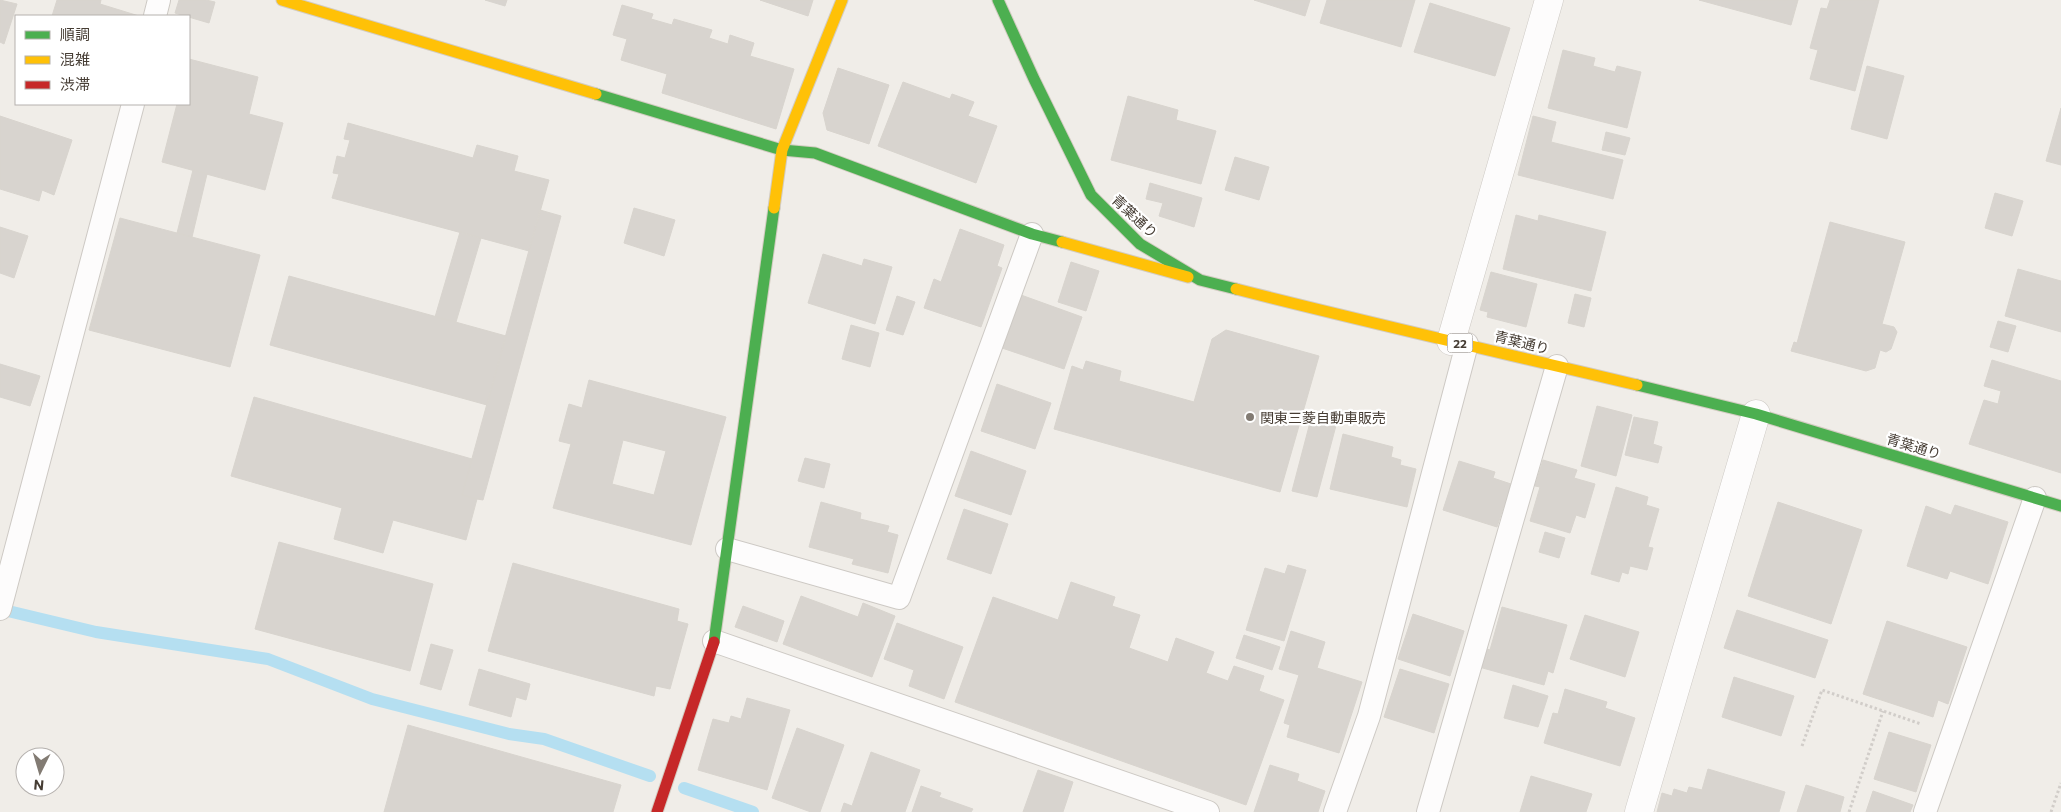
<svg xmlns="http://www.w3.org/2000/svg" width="2061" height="812" font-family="Commissioner,'Noto Sans JP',sans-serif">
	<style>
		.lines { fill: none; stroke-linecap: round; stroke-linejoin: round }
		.stream { stroke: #b5dff1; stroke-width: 12 }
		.building { fill: #d8d4cf; stroke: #d8d4ce; fill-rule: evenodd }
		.lane-casing { stroke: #cdc9c4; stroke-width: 24 }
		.street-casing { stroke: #cdc9c4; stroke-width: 29 }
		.fast-casing { stroke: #d3ccc1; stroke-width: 13 }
		.slow-casing { stroke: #d3ccc1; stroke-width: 13 }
		.jam-casing { stroke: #d3ccc1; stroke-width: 13 }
		.path { stroke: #d1cdc9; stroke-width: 3; stroke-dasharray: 2.5 2.5; stroke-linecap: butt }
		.lane { stroke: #fdfcfc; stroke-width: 22 }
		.street { stroke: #fdfcfc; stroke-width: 28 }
		.fast { stroke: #4caf50; stroke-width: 11 }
		.slow { stroke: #ffc107; stroke-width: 11 }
		.jam { stroke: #c62828; stroke-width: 11 }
		.poi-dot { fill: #827b73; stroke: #fff; stroke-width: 2 }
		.labels { text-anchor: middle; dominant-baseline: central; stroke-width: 4.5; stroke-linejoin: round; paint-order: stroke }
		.shield { fill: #fff; stroke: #7e7771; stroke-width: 1 }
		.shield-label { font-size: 12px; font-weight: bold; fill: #463d34 }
		.street-label { font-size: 14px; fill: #463d34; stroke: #fff }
		.poi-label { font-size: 14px; fill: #463d34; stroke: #fff; text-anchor: start }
	</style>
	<rect width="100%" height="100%" fill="#f0ede8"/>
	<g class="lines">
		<!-- stream -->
		<path class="stream" d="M0 609 96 632 268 659 372 699 509 734 544 739 650 776
			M684 788 753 812"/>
	</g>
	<!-- building -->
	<path class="building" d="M0 0 17 4 4 44 0 42Z
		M57 0H101L100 4 139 16H52Z
		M179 0H206L215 2 209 23 175 13Z
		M485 0H507L505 6Z
		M760 0H813L808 16Z
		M1254 0H1310L1305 16Z
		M1327 0H1415L1401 47 1320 23Z
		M1699 0H1798L1791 25Z
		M1830 0H1879L1855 91 1810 79 1818 50 1810 48 1821 8 1827 9Z
		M1430 3 1510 28 1495 76 1414 52Z
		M622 5 653 14 651 19 672 25 674 19 712 30 709 38 728 44 730 35 754 43 750 56 794 69 776 129 662 93 667 74 621 60 627 39 613 35Z
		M1563 50 1595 58 1593 66 1615 72 1617 66 1641 72 1627 128 1548 108Z
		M189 59 258 77 249 114 283 123 265 190 162 162 177 104H189Z
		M1867 66 1904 76 1887 139 1851 129Z
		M838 68 889 85 869 144 827 130 823 113Z
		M903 82 950 99 952 94 974 102 968 116 997 126 976 183 878 146Z
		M1128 96 1178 110 1176 120 1216 131 1201 184 1111 160Z
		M2061 108V165L2046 161Z
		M0 116 72 140 54 195 42 190 39 201 0 189Z
		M1533 116 1556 122 1551 142 1623 160 1613 199 1518 175Z
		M348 123 473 158 477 145 518 156 514 171 549 180 529 251 332 198 339 174 333 173 337 156 345 158 350 140 344 139Z
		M1606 132 1630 138 1625 155 1602 150Z
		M1235 157 1269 167 1259 200 1225 190Z
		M193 170 207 174 192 237 177 233Z
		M1150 183 1202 198 1194 227 1159 216 1163 203 1146 199Z
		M1995 193 2023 201 2012 236 1985 228Z
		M634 208 675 220 664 256 624 243Z
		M540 210 561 216 483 500 477 499 462 495Z
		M1516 215 1538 221 1539 215 1606 232 1591 291 1503 269Z
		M120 218 260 255 230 367 89 330Z
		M1830 222 1905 242 1882 324 1894 327 1897 332 1891 349 1886 352 1880 350 1875 368 1866 371 1791 351 1794 342 1797 343Z
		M0 227 28 236 14 278 0 273Z
		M960 229 1004 245 997 266 1002 268 981 327 924 308 934 279 941 282Z
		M460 232 481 238 456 322 435 317Z
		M823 254 862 266 864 259 892 267 875 324 808 303Z
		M1071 262 1099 271 1086 311 1058 302Z
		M2018 269 2061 281V332L2005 316Z
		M1491 272 1537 284 1526 327 1487 317 1488 312 1480 310Z
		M289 276 506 336 487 405 270 345Z
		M1575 294 1591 298 1584 327 1568 323Z
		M1021 295 1082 317 1064 369 1002 348Z
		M897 296 915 302 903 335 886 330Z
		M1998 321 2016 326 2008 352 1990 347Z
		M851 325 879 333 870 367 842 359Z
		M1226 330 1319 356 1280 492 1054 429 1072 366 1083 370 1086 361 1121 371 1119 381 1194 402 1212 339Z
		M1992 360 2061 381V473L1969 444 1984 400 1998 404 2001 391 1984 386Z
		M0 364 40 376 30 406 0 397Z
		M589 380 726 417 691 545 553 508 571 444 559 441 569 404 582 408ZM623 440 666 451 654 495 612 484Z
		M997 384 1051 403 1035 449 981 431Z
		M254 397 472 459 462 495 477 499 466 540 393 520 383 553 334 539 342 508 231 476Z
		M1597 406 1632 415 1616 476 1581 466Z
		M1313 411 1338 418 1317 497 1292 491Z
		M1634 417 1658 422 1653 444 1662 447 1658 463 1625 455Z
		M1343 434 1393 447 1391 457 1401 460 1400 465 1416 469 1407 507 1330 489Z
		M971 451 1026 471 1011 515 955 496Z
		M805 458 830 464 824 488 798 481Z
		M1543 460 1577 470 1574 478 1595 484 1585 518 1576 515 1570 533 1530 521 1540 487 1535 486Z
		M1459 461 1495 472 1493 478 1511 484 1497 527 1443 510Z
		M1616 487 1648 497 1646 505 1659 509 1648 547 1653 548 1647 570 1630 566 1628 574 1622 572 1619 582 1591 574Z
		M821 502 861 513 860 519 889 526 887 532 898 535 888 573 852 564 854 559 809 547Z
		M1778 502 1862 530 1831 624 1748 596Z
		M1955 505 2008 522 1988 584 1950 571 1947 579 1907 566 1926 506 1951 515Z
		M964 509 1008 524 991 574 947 559Z
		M1545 532 1565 538 1559 558 1539 552Z
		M279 542 433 584 410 671 255 629Z
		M513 563 679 609 677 621 688 624 670 689 656 686 654 696 488 651Z
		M1288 565 1306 570 1284 641 1246 630 1265 568 1285 574Z
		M1071 582 1115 597 1112 606 1140 615 1129 648 1168 662 1176 638 1214 652 1206 673 1228 681 1234 666 1264 676 1259 691 1284 700 1246 805 955 702 993 597 1058 620Z
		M801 596 858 617 863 603 895 616 872 677 783 644Z
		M743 606 784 621 777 642 735 627Z
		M1502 607 1567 625 1553 673 1548 671 1544 685 1479 667 1484 648 1490 650Z
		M1737 610 1828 640 1815 678 1724 648Z
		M1413 614 1464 631 1450 676 1398 659Z
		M1585 615 1639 632 1625 677 1570 659Z
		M1887 621 1967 647 1948 704 1938 700 1933 717 1863 694Z
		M897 623 963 647 944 699 909 686 914 670 884 659Z
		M1291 631 1325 642 1317 668 1362 682 1339 753 1287 737 1290 725 1284 723 1299 675 1279 669Z
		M1244 635 1280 647 1272 670 1236 658Z
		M431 644 453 650 441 690 420 684Z
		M479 669 530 684 526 700 516 697 511 717 469 705Z
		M1400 669 1449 684 1434 733 1384 717Z
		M1734 677 1794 696 1781 736 1722 717Z
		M1513 685 1548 696 1538 727 1504 718Z
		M1565 689 1607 702 1605 708 1635 718 1620 766 1544 743 1553 713 1558 714Z
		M747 698 790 710 767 790 698 770 713 719 729 723 731 716 741 719Z
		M408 725 621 785 613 812H384Z
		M797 728 844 745 820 812H811L772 798Z
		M1889 732 1931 745 1916 792 1874 779Z
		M871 752 920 770 905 812H841L844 803 852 806Z
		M1270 765 1299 774 1297 781 1325 791 1318 812H1254Z
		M1708 769 1785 792 1779 812H1657L1662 793 1672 796 1674 789 1687 793 1689 787 1702 790Z
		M1038 770 1073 782 1063 812H1023Z
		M1531 776 1592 794 1586 812H1520Z
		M1806 785 1844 797 1840 812H1797Z
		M921 786 941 793 939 797 973 809 971 812H912Z
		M1873 791 1913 805 1910 812H1866Z"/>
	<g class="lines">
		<defs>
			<path id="lane" d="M155 16 159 0
				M727 549 899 598 1032 234
				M0 609 133 104
				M714 641 1208 812
				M1335 812 1369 716 1467 344
				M1428 812 1557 366
				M1925 812 2035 498"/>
			<path id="street" d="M1451 341 1549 0
				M1639 812 1756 414"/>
			<path id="fast" d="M998 0 1034 79 1091 195 1140 244 1200 280 1236 289
				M596 94 782 150 815 153 1032 234 1062 242
				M1637 385 1756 414 2061 506
				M714 642 774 208"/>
			<path id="slow" d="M282 0 596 94
				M774 208 782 150 842 0
				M1062 242 1188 277
				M1236 289C1369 323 1503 353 1637 385"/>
			<path id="jam" d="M657 812 714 642"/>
		</defs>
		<!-- lane casing -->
		<use href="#lane" class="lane-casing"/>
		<!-- street casing -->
		<use href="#street" class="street-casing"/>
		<!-- fast casing -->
		<use href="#fast" class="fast-casing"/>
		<!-- slow casing -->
		<use href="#slow" class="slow-casing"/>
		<!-- jam casing -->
		<use href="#jam" class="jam-casing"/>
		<!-- path -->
		<path class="path" d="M1802 746 1822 690 1921 724
			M1849 812 1883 711
			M2051 812 2061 783"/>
		<!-- lane -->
		<use href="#lane" class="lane"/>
		<!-- street -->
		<use href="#street" class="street"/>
		<!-- fast -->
		<use href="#fast" class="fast"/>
		<!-- slow -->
		<use href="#slow" class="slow"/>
		<!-- jam -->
		<use href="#jam" class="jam"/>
	</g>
	<!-- markers -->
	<circle class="poi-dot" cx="1250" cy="417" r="5"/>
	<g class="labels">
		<!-- shield labels -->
		<rect class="shield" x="1447.5" y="333.5" width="25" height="19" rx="4"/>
		<g class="shield-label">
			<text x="1460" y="343">22</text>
		</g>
		<!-- street labels -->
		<g class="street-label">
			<text transform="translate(1135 216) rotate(43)">青葉通り</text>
			<text transform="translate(1522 342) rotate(14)">青葉通り</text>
			<text transform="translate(1914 446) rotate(17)">青葉通り</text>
		</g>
		<!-- poi labels -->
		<g class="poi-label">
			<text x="1260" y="417">関東三菱自動車販売</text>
		</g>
	</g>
	<!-- legend -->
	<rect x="15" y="15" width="175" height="90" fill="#ffffff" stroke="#b5b1ae"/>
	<rect x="25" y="31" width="25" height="8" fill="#4caf50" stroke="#b5b1ae"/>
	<text x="60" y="40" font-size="15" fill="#463d34">順調</text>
	<rect x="25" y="56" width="25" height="8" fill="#ffc107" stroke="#b5b1ae"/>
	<text x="60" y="65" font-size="15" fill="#463d34">混雑</text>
	<rect x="25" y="81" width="25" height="8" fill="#c62828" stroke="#b5b1ae"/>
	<text x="60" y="90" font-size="15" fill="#463d34">渋滞</text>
	<!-- north arrow -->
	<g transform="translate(40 772) rotate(185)"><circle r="24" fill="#ffffff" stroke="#b5b1ae"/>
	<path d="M0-4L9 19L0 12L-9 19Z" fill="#827b73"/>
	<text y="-8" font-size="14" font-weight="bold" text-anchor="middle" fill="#463d34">N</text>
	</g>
</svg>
